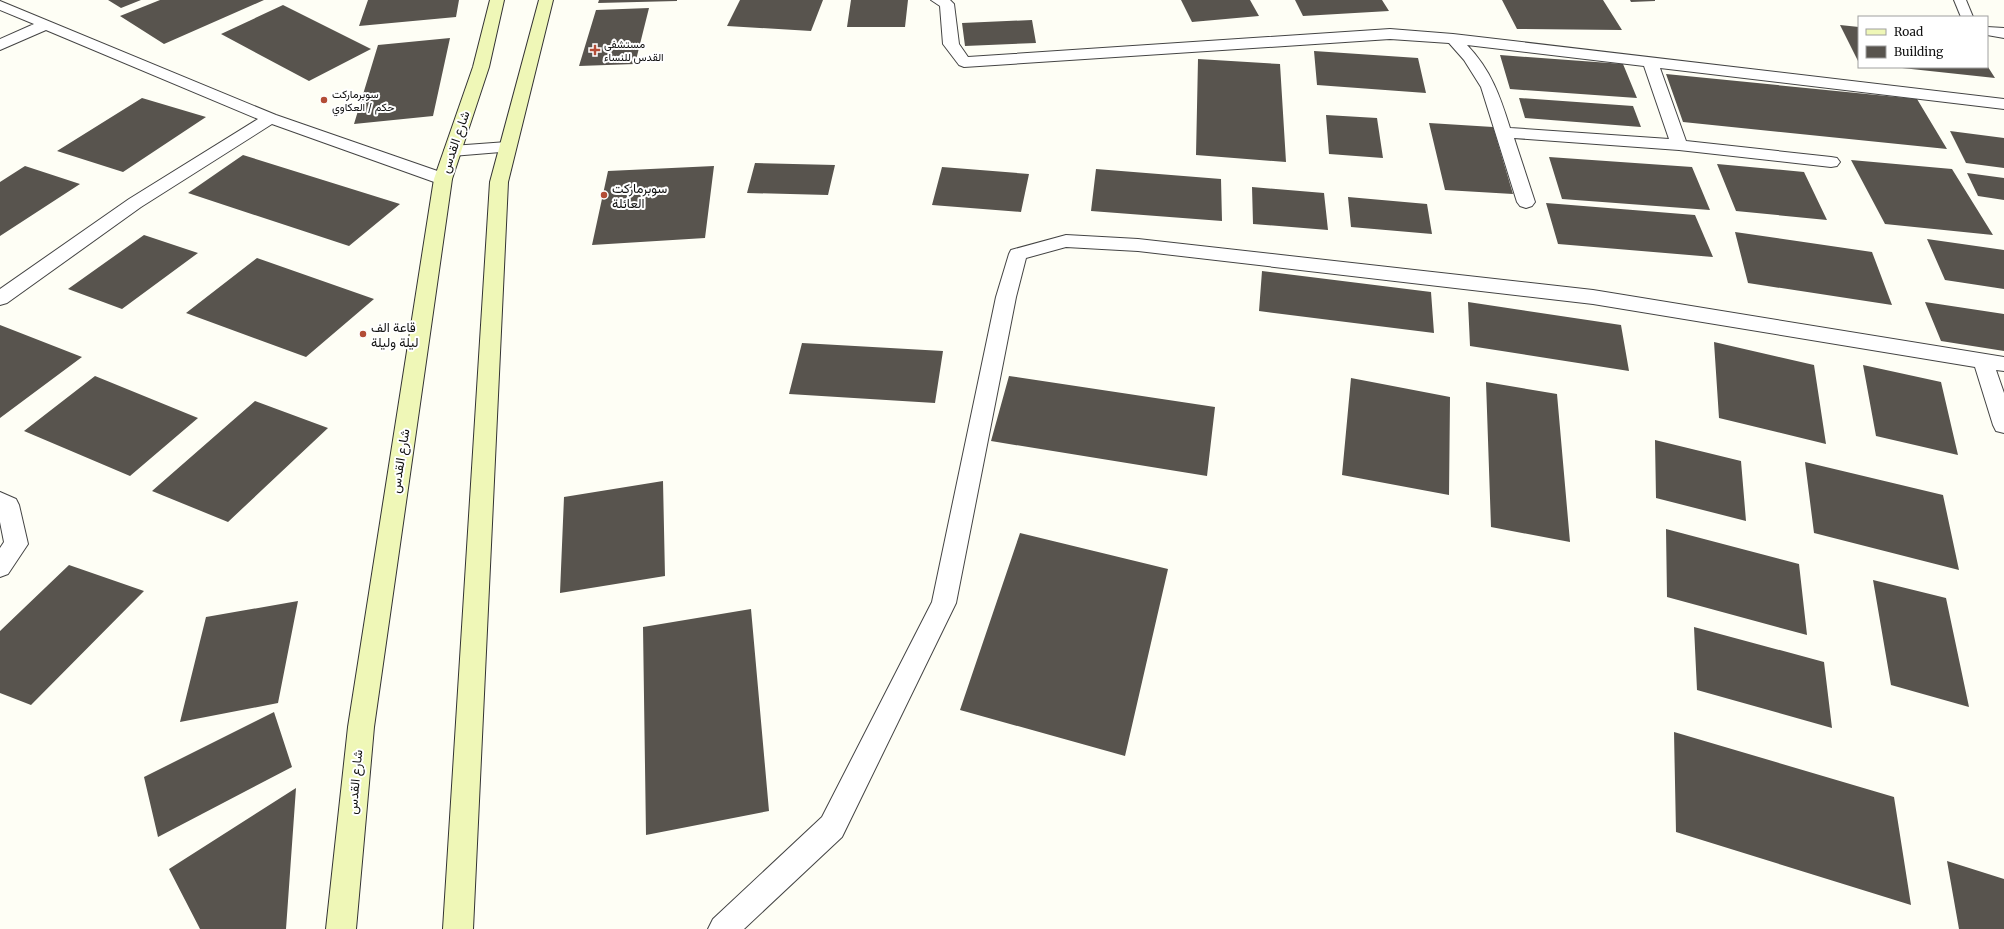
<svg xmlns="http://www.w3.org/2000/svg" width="2004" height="929" font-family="Merriweather,Vazirmatn,serif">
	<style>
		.building { fill: #58544e }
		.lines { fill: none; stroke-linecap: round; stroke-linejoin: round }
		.lane-casing { stroke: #444; stroke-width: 2 }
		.street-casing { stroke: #444; stroke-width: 2 }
		.secondary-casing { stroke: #333; stroke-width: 2 }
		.lane { fill: #fff; fill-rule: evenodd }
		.street { fill: #fff; fill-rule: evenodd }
		.secondary { fill: #eff7b7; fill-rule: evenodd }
		.poi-dot { fill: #b34d36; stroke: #fff; stroke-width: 1.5 }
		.labels { text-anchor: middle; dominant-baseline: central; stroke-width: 4; stroke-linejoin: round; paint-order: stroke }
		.far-poi-label { font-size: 11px; fill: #111; stroke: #fff; text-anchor: start }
		.street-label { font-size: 13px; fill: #111; stroke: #fff }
		.poi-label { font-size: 13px; fill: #111; stroke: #fff; text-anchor: start }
	</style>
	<rect width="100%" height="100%" fill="#fefef5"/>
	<!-- building -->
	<path class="building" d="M108 0H141L121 8Z
		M160 0H264L164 44 120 16Z
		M368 0H459L456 17 359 26Z
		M599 0H677V1L598 3Z
		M740 0H823L811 31 727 26Z
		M851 0H908L905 27H847Z
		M1181 0H1250L1259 16 1192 22Z
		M1295 0H1382L1389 11 1303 16Z
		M1502 0H1603L1622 30 1517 29Z
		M1630 0H1655V1L1631 2Z
		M283 5 371 49 309 81 221 34Z
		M649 8 635 64 579 66 596 10Z
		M1032 20 1036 43 965 46 962 23Z
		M1840 25 1859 27V63Z
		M450 38 433 116 354 124 378 45Z
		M1314 51 1418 58 1426 93 1317 85Z
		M1500 55 1623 64 1637 98 1510 89Z
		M1198 59 1280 64 1286 162 1196 155Z
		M1902 67H1988L1995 78 1902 68Z
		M1666 74 1917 99 1947 149 1683 122Z
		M142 98 206 117 123 172 57 151Z
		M1519 98 1633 106 1641 127 1525 118Z
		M1326 115 1377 118 1383 158 1329 154Z
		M1429 123 1493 127 1513 194 1445 190Z
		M1950 131 2004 138V168L1966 163Z
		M243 155 400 204 349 246 188 193Z
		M1549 157 1692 167 1710 210 1562 199Z
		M1851 160 1952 169 1993 235 1885 224Z
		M755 163 835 165 828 195 747 193Z
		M1717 164 1804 172 1827 220 1736 211Z
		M25 166 80 184 0 236V182Z
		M714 166 705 238 592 245 608 171Z
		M942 167 1029 174 1021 212 932 205Z
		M1096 169 1221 179 1222 221 1091 211Z
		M1967 173 2004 178V200L1978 196Z
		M1252 187 1324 193 1328 230 1253 224Z
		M1348 197 1427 204 1432 234 1351 227Z
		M1546 203 1695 215 1713 257 1558 244Z
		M1735 232 1872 252 1892 305 1748 283Z
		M144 235 198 253 122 309 68 289Z
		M1927 239 2004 250V289L1945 280Z
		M257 258 374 299 306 357 186 313Z
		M1262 271 1431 292 1434 333 1259 311Z
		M1468 302 1621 325 1629 371 1470 346Z
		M1925 302 2004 314V351L1941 341Z
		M0 325 82 357 0 418Z
		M1714 342 1814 365 1826 444 1719 418Z
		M802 343 943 351 935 403 789 394Z
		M1863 365 1941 382 1958 455 1876 436Z
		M95 376 198 418 130 476 24 431Z
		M1009 376 1215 407 1207 476 991 441Z
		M1351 378 1450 397 1449 495 1342 475Z
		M1486 382 1557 394 1570 542 1491 527Z
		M255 401 328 428 228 522 152 491Z
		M1655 440 1741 461 1746 521 1656 498Z
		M1805 462 1943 495 1959 570 1814 533Z
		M663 481 665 576 560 593 564 497Z
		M1666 529 1799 564 1807 635 1667 597Z
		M1020 533 1168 569 1125 756 960 710Z
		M69 565 144 591 31 705 0 693V631Z
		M1873 580 1946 598 1969 707 1891 685Z
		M298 601 278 703 180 722 206 617Z
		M751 609 769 811 646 835 643 627Z
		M1694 627 1824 662 1832 728 1697 690Z
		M274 712 292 767 158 837 144 777Z
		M1674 732 1894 797 1911 905 1676 832Z
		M296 788 286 929H200L169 869Z
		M1947 861 2004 879V929H1959Z"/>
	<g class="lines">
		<defs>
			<path id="lane" d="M1954 0H1966L1973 17H1961Z"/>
			<path id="street" d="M931 0H950L954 4 959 44 968 57 1390 29 1453 34 2004 99V109L1660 68 1686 141 1831 157 1837 158 1840 162 1837 166 1831 167 1679 150 1514 138 1535 202 1532 206 1526 208 1520 206 1517 202 1481 87 1464 60 1449 43 1390 39 964 67 959 65 943 44 940 6ZM1467 45 1644 66 1669 139 1510 128C1500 96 1491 70 1467 45Z
				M0 1 276 115 449 175 452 179 449 183 443 184 437 183 272 124 141 207 7 303 0 305V289L129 199 258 119 46 30 0 50V39L34 24 0 10Z
				M1987 27 2004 28V38L1987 35Z
				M507 142 513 143 515 147 513 151 452 156 446 155 444 151 446 147 452 146Z
				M1066 235 1138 239 1593 290 2004 357V371L1996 370 2004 393V433L1996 431 1993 425 1975 367 1593 304 1138 251 1066 247 1026 258 1016 297 956 603 842 837 744 929H708L713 919 822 817 932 602 996 297 1009 254 1011 250Z
				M0 492 16 499 19 505 28 544 8 574 0 577V548L4 542 0 522Z"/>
			<path id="secondary" d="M490 0H504L489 67 452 179 374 727 356 929H326L348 727 434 179 473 67Z
				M539 0H553L508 182 473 929H443L490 182Z"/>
		</defs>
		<!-- lane casing -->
		<use href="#lane" class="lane-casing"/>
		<!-- street casing -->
		<use href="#street" class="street-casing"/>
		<!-- secondary casing -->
		<use href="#secondary" class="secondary-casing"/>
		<!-- lane -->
		<use href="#lane" class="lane"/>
		<!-- street -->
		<use href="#street" class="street"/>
		<!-- secondary -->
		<use href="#secondary" class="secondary"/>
	</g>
	<!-- markers -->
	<g class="poi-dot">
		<path d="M593 44h4v4h4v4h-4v4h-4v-4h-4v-4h4z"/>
		<circle cx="324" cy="100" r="4"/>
		<circle cx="604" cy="195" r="4"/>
		<circle cx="363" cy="334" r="4"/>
	</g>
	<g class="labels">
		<!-- far-poi labels -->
		<g class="far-poi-label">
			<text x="604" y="44">مستشفى<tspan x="604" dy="13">القدس للنساء</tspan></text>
			<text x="332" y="94">سوبرماركت<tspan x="332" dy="13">حكم / العكاوي</tspan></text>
		</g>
		<!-- street labels -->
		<g class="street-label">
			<text transform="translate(455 142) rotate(-71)">شارع القدس</text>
			<text transform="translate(400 461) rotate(-81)">شارع القدس</text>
			<text transform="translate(355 782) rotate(-85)">شارع القدس</text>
		</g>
		<!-- poi labels -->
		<g class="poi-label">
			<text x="612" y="188">سوبرماركت<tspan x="612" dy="15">العائلة</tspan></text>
			<text x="371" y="327">قاعة الف<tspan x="371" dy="15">ليلة وليلة</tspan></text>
		</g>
	</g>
	<!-- legend -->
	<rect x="1858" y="16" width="130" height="52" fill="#ffffff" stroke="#a0a0a0"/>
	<rect x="1866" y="29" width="20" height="6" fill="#eff7b7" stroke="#a0a0a0"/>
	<text x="1894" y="36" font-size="12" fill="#111111">Road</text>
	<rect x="1866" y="46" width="20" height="12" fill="#58544e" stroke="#a0a0a0"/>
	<text x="1894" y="56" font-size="12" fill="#111111">Building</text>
</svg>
